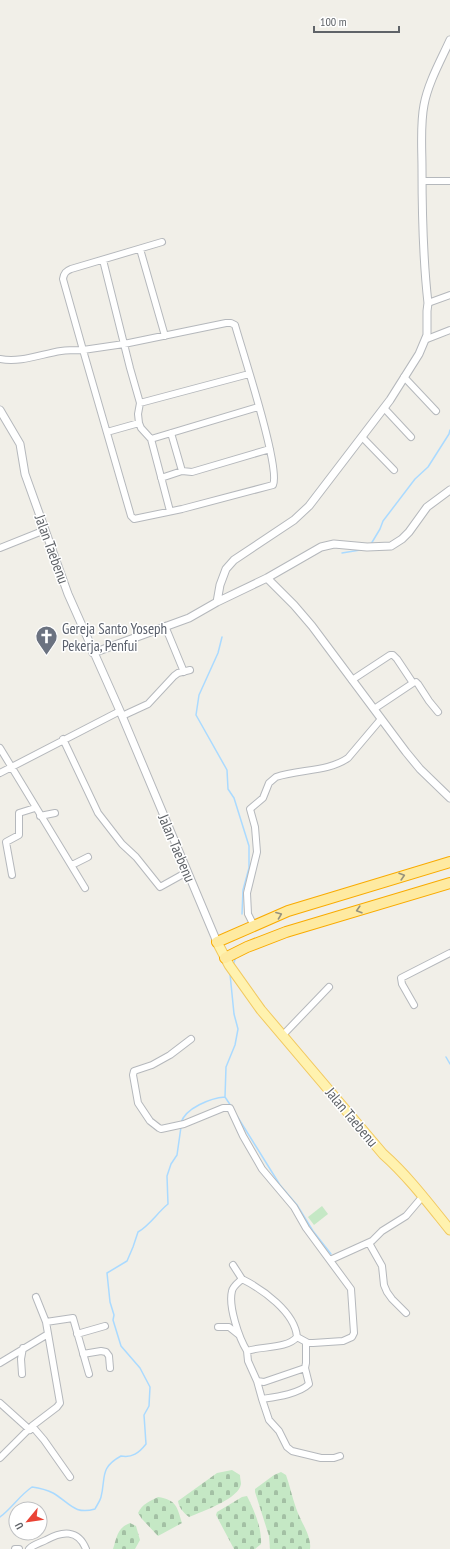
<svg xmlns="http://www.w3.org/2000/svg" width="450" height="1549" font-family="'PT Sans Narrow',sans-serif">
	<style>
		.cemetery { fill: url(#cemetery-stones) }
		.pitch { fill: #c5e8c5 }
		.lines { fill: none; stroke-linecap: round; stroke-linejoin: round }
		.stream { stroke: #aadaff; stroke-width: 1.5 }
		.minor-casing { stroke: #b5b8bc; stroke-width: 8 }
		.tertiary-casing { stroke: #b5b8bc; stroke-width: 9 }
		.primary-casing { stroke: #f2c960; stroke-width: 11 }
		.trunk-casing { stroke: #f9ab00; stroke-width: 12 }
		.minor { stroke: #fff; stroke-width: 6 }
		.tertiary { stroke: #fff; stroke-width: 7 }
		.primary { stroke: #fff2af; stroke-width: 9 }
		.trunk { stroke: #feeaa1; stroke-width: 10 }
		.oneway { stroke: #97927c }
		.labels { text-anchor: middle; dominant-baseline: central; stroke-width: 3; stroke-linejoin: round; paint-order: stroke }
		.street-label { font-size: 15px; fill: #5f6368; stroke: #fff }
		.worship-label { font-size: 15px; fill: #5b616d; stroke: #fff; text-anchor: start }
	</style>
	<defs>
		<pattern id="cemetery-stones" width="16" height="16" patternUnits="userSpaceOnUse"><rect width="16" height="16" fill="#c5e8c5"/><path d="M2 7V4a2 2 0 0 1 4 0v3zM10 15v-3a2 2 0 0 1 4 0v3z" fill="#a3c0a4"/></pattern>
	</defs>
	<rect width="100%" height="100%" fill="#f1efe8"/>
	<!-- cemetery -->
	<path class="cemetery" d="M232 1470 240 1475C240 1478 241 1482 241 1484 239 1498 206 1510 194 1515L189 1517C183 1512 179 1508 178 1501L217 1473Z
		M281 1472 286 1475C290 1486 292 1497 296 1508 300 1521 312 1536 310 1549H270L269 1536 255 1492V1489L274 1475Z
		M247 1496C254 1510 262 1528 261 1544L255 1549H234L216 1515 217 1512 242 1497Z
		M158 1497C176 1500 177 1506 182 1523L158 1536 142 1519 138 1513C142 1504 150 1501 158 1497Z
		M130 1523 136 1526 140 1540 135 1549H113C117 1537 117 1528 130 1523Z"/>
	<!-- pitch -->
	<path class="pitch" d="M322 1206 328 1214 314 1225 308 1217Z"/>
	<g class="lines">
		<!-- stream -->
		<path class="stream" d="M371 544 380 529 383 521 415 479 428 467 449 434 450 430
			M342 553 360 550
			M222 637 218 653 199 695 196 715 227 770 228 789 234 798 249 846V868L243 890 242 914
			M233 965 236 957
			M446 1057 450 1064
			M225 1097 226 1067 235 1045 238 1029 234 1014 230 974
			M237 1116 280 1185 297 1205 313 1231 331 1254
			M181 1123C185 1108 211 1098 225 1097L231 1106
			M0 1517C12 1508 19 1496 32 1487 39 1488 47 1490 53 1493 70 1503 74 1515 95 1509 97 1505 100 1501 101 1497 106 1478 99 1468 121 1456 132 1458 139 1453 146 1444L144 1415 149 1406 150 1387 140 1368 121 1346 113 1320 114 1315 110 1302 107 1273 127 1261 133 1247 138 1232C150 1225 157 1213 168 1204L167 1176 171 1164 177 1155 181 1127"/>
		<defs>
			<path id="minor" d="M422 181H450
				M140 249 165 336
				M103 260 130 368 140 403
				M428 303 450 295
				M226 323H231L235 325C242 350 281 468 273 485L182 509 134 519 131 516 83 350 124 344Z
				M427 339 450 330
				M0 359C21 363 41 354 61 351 68 350 76 350 83 350L63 279C64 273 66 271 71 269L162 242
				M404 377 436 411
				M384 408 411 437
				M139 423 138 414 140 403 249 374
				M107 432 139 423 141 428 151 439 170 511
				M171 433 182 471
				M362 437 394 470
				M151 439 258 407
				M161 478 182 471 192 472 270 449
				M0 548 45 530
				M165 626 184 672
				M352 680 390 655H393L397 659 413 683 374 709
				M413 683 416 682 418 684 429 701 438 712
				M122 716 148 704 174 676 178 673 190 670
				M63 739 98 813 122 844 136 857 160 887 187 872
				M0 748 85 888
				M0 773 120 711
				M40 816 55 813
				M72 865 88 857
				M12 875 6 842 19 835V813L35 808
				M254 926 248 914 247 893 257 852 255 827 250 809 263 798 269 783 276 777C299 769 328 772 348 758L381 719
				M414 1005 402 984 401 978 450 953
				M282 1036 329 987
				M191 1039 170 1055 152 1065 134 1071 133 1075 138 1103 150 1121 159 1128 161 1129 184 1124 223 1108H230L243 1136 262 1169 294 1207 306 1228 351 1289 354 1333 352 1337 343 1341 313 1343H308L297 1337
				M369 1243 382 1266 384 1285 387 1292 392 1299 406 1313
				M330 1260 372 1241 382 1231 406 1216 423 1196
				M233 1265 242 1279C239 1282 233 1286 232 1291 228 1306 239 1338 247 1351
				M242 1279C262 1289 295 1312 297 1337
				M46 1322 73 1318 89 1374
				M218 1327H229L239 1335
				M77 1334 105 1326
				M297 1337C287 1349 261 1346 247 1351L248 1361 257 1381 264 1382 305 1368 306 1363V1342
				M83 1354 101 1351 106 1352 109 1356 110 1368
				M0 1363 48 1334
				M22 1374 21 1359 23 1348
				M257 1381 262 1399C275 1397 299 1394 309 1384L305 1368
				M262 1399 269 1420 279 1431 287 1447 292 1451 321 1458H334L340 1456
				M0 1403 30 1430
				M32 1426 44 1440 70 1477
				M0 1458 32 1426 57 1407 60 1403 46 1322 36 1297
				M15 1549H19
				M29 1549C34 1544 40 1543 46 1540 62 1531 78 1529 86 1549"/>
			<path id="tertiary" d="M0 410 20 444 25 474 68 594 120 711 217 942
				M267 578 294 605 312 626 406 752 420 769 450 798
				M217 602 220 585 226 569 234 560 294 520 309 506 390 400 419 354 427 335V311L428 303C423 259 422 214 422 169 422 148 420 125 424 105 428 83 441 60 450 40
				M93 653 189 618 217 602 267 578 321 547 334 544 367 547 391 546 402 539 409 532 427 507 450 490"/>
			<path id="primary" d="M217 942 229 965 261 1010 383 1154C408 1176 429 1204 450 1230"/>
			<path id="trunk" d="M217 942 288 911 450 862
				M225 958 247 947 286 932 450 883"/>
		</defs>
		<!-- minor casing -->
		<use href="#minor" class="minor-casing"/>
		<!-- tertiary casing -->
		<use href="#tertiary" class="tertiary-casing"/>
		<!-- primary casing -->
		<use href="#primary" class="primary-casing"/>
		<!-- trunk casing -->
		<use href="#trunk" class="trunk-casing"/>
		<!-- minor -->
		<use href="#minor" class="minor"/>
		<!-- tertiary -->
		<use href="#tertiary" class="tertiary"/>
		<!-- primary -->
		<use href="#primary" class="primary"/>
		<!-- trunk -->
		<use href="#trunk" class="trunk"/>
	</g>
	<!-- one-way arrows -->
	<defs><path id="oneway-chevron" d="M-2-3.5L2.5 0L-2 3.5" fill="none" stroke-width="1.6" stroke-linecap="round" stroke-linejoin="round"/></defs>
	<g class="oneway">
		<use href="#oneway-chevron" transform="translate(402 876) rotate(-17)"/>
		<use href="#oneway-chevron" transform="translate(359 910) rotate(163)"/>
		<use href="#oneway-chevron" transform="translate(279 915) rotate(-21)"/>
	</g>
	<!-- icons -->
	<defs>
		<symbol id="church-pin" viewBox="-11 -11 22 30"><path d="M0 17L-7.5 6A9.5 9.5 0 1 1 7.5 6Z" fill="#6b7280" stroke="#fff"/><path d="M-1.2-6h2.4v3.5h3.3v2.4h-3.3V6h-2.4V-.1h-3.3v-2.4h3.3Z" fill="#fff"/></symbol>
	</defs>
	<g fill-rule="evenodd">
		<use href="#church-pin" x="34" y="624" width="25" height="34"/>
	</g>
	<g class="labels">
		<!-- street labels -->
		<g class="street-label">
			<text transform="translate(52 549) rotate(70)">Jalan Taebenu</text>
			<text transform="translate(177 848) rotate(67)">Jalan Taebenu</text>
			<text transform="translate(352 1117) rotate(50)">Jalan Taebenu</text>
		</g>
		<!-- worship labels -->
		<g class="worship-label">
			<text x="62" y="628">Gereja Santo Yoseph<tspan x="62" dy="17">Pekerja, Penfui</tspan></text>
		</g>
	</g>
	<!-- north arrow -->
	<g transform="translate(28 1521) rotate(241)"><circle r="19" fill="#ffffff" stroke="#bfc1c3"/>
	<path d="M0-3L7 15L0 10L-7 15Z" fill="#ea4335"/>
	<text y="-6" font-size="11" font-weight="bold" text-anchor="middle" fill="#5f6368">U</text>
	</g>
	<!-- scale -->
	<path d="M314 26v6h85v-6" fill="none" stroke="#5f6368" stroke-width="2"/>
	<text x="320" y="26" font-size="12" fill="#5f6368" stroke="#ffffff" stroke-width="3" paint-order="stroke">100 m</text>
</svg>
